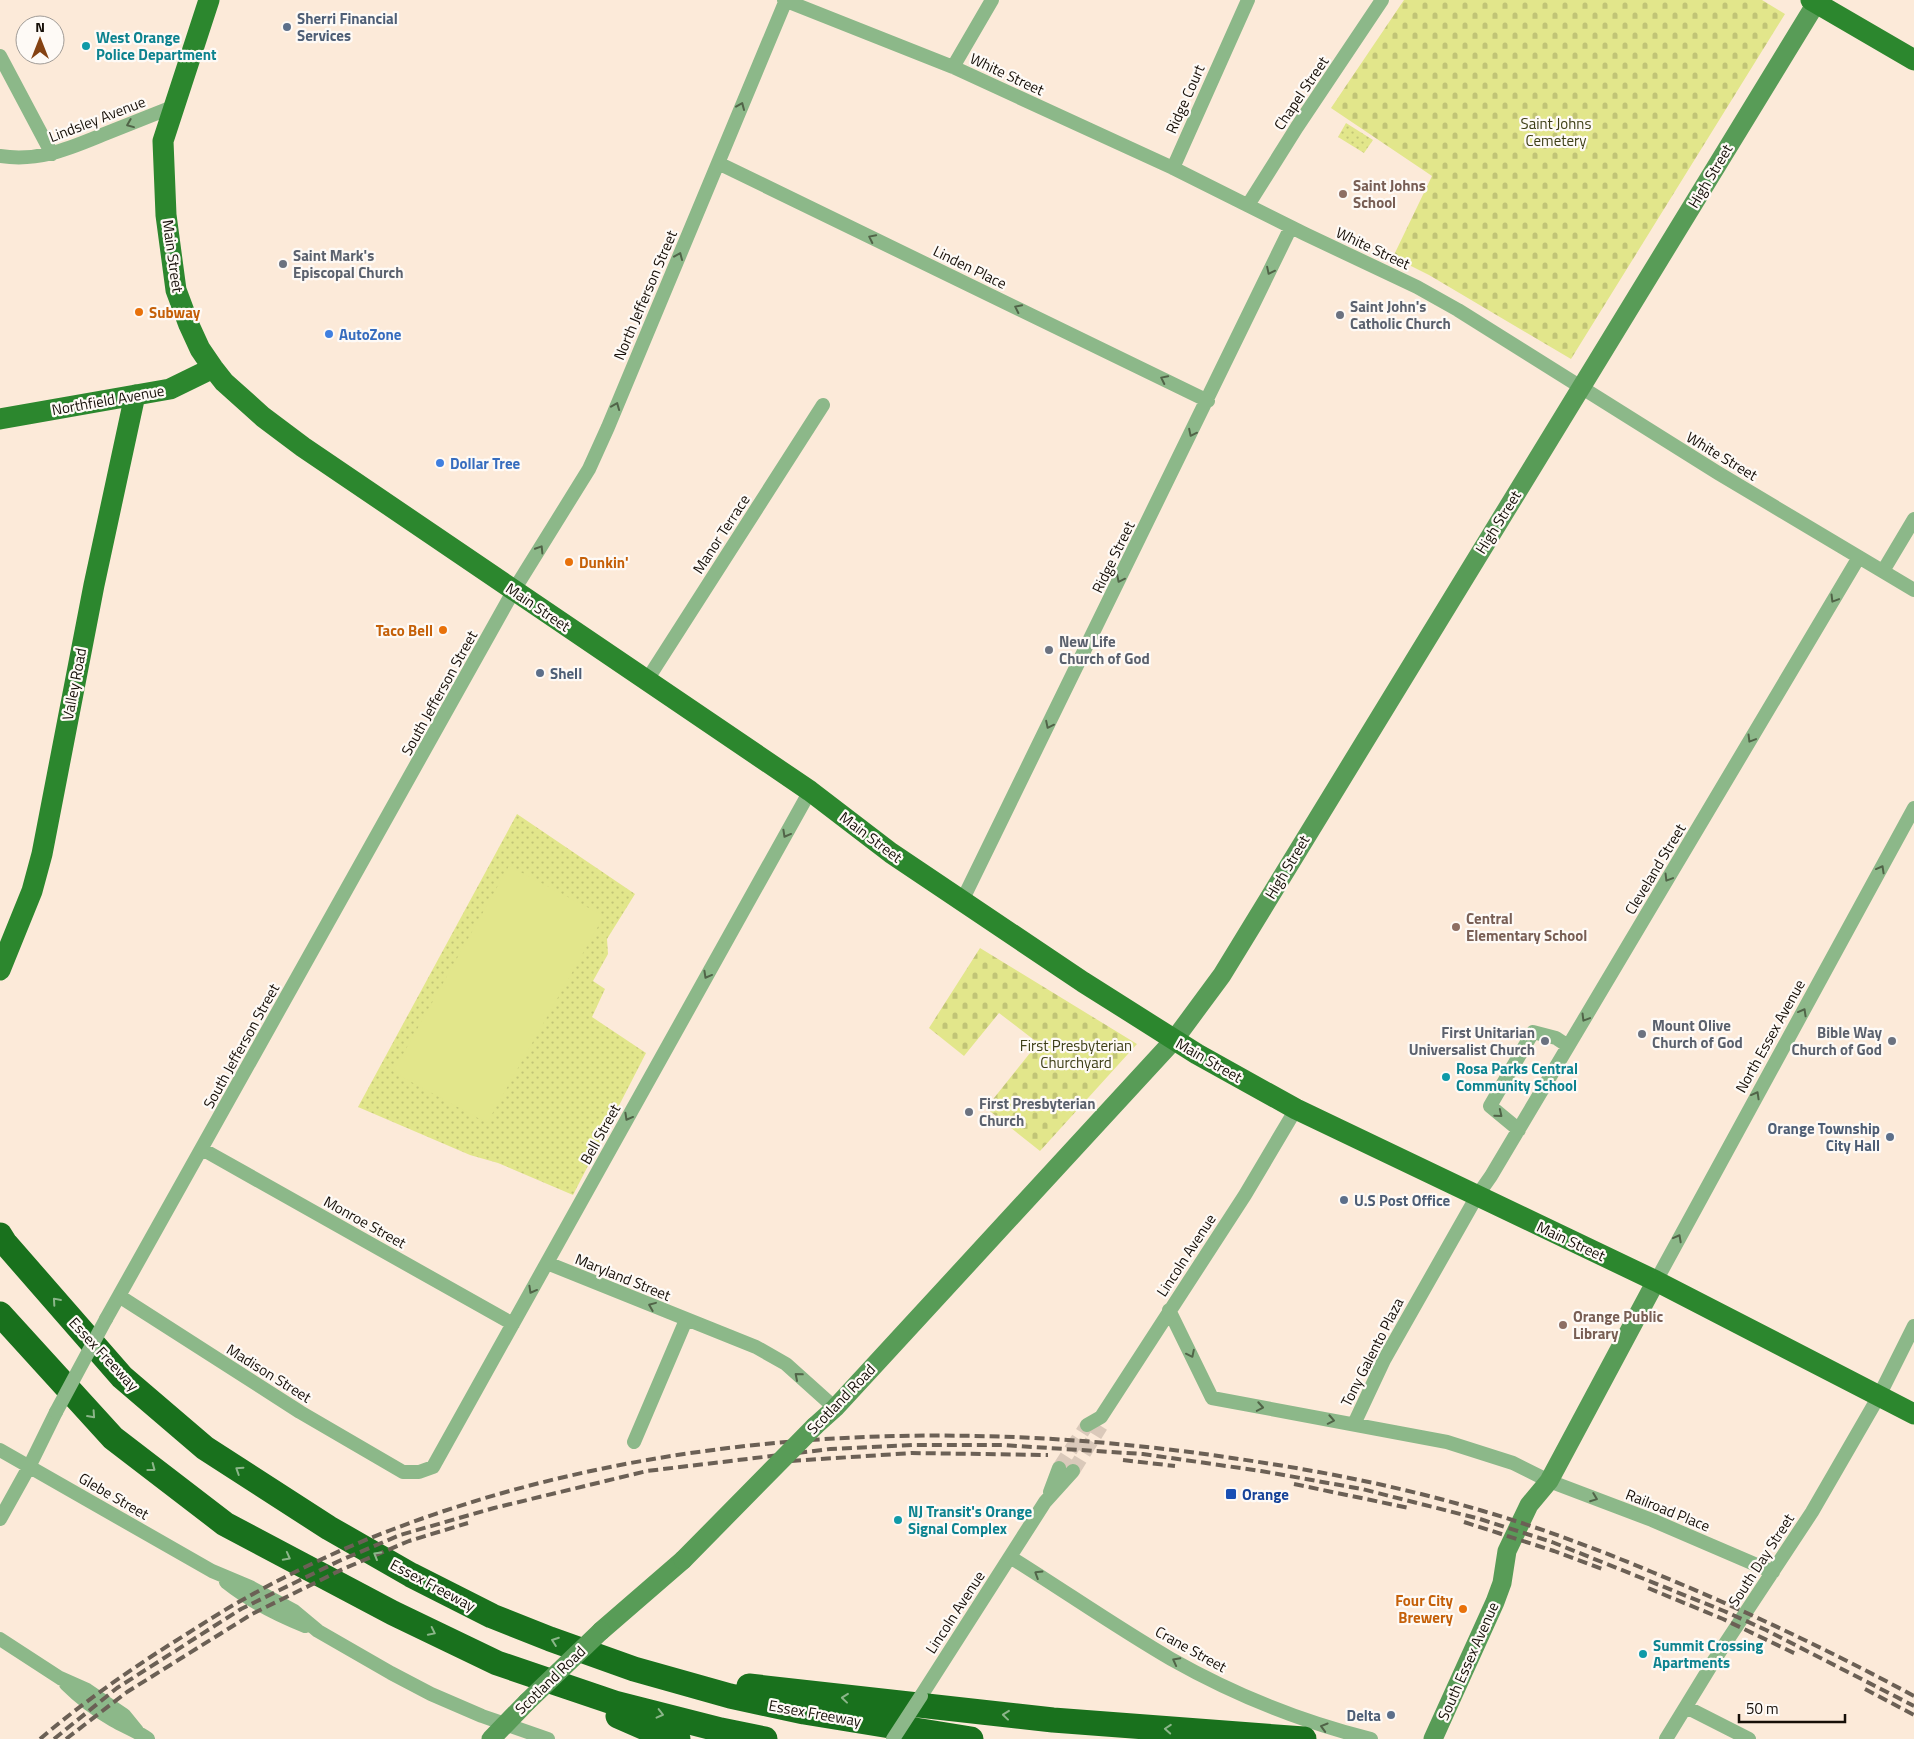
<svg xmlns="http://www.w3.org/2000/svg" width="1914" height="1739" font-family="'Titillium Web',sans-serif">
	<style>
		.cemetery { fill: url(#cemetery-stones) }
		.park { fill: url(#park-dots) }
		.pitch { fill: #e2e68b }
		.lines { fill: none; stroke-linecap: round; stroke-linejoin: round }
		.minor-tunnel { stroke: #dac9ba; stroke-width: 14; stroke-dasharray: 14 7; stroke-linecap: butt }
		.minor { stroke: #8cb889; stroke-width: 14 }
		.secondary { stroke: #589c57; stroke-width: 19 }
		.primary { stroke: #2c872e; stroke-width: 21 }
		.motorway { stroke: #19711d; stroke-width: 25 }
		.rail { stroke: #6b6055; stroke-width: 4; stroke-dasharray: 10 5; stroke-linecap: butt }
		.minor-bridge { stroke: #8cb889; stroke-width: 14 }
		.secondary-bridge { stroke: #589c57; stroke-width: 19 }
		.oneway { stroke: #516448 }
		.oneway2 { stroke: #8cb68a }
		.service-dot { fill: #5c6f8a; stroke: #fefaf6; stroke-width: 2 }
		.culture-dot { fill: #0f9aa8; stroke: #fefaf6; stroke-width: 2 }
		.education-dot { fill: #8d6e63; stroke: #fefaf6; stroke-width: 2 }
		.worship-dot { fill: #6b7280; stroke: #fefaf6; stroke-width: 2 }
		.food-dot { fill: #e8710a; stroke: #fefaf6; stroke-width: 2 }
		.shop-dot { fill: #3f7fe0; stroke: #fefaf6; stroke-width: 2 }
		.transit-dot { fill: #1a4fb4; stroke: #fefaf6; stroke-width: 2 }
		.labels { text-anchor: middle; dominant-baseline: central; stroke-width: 4.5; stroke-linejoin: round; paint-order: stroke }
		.service-label { font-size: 15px; font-weight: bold; fill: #4e5e75; stroke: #fefaf6; text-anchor: start }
		.culture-label { font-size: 15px; font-weight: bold; fill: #0d838f; stroke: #fefaf6; text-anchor: start }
		.street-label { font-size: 15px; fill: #160f08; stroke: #fefaf6 }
		.park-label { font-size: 15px; fill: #3d3e16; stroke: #fefaf6 }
		.education-label { font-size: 15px; font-weight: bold; fill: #785e54; stroke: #fefaf6; text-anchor: start }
		.worship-label { font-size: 15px; font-weight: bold; fill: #5b616d; stroke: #fefaf6; text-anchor: start }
		.food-label { font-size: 15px; font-weight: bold; fill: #c56008; stroke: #fefaf6; text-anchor: start }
		.shop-label { font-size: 15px; font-weight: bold; fill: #366cbe; stroke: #fefaf6; text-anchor: start }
		.transit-label { font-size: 15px; font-weight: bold; fill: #164399; stroke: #fefaf6; text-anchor: start }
	</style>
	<defs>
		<pattern id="cemetery-stones" width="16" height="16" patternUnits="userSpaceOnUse" patternTransform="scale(1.25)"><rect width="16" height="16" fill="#e2e68b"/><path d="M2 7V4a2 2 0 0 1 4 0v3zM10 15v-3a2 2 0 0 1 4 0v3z" fill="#c1c476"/></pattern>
		<pattern id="park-dots" width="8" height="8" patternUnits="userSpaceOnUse" patternTransform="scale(1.25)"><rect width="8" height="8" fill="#e2e68b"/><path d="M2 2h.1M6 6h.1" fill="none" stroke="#c1c476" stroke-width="1.8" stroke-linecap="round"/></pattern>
	</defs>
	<rect width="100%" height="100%" fill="#fcead9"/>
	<!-- cemetery -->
	<path class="cemetery" d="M1404 0H1762L1785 14 1571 359 1429 275 1393 257 1432 176 1331 108Z
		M980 948 1137 1044 1040 1151 986 1108 1038 1043 999 1013 964 1056 929 1028Z"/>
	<!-- park -->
	<path class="park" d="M1346 123 1373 140 1364 153 1338 137Z
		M517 814 635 894 607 939 608 954 593 981 605 989 592 1017 646 1053 573 1195 498 1163 470 1155 358 1107Z"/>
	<!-- pitch -->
	<path class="pitch" d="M509 866 604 916 487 1123 393 1072Z"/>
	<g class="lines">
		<!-- minor-tunnel -->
		<path class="minor-tunnel" d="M1059 1468 1087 1425
			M1073 1471 1101 1426"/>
		<!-- minor -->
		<path class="minor" d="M784 0 953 67 1173 168 1305 234 1417 287 1458 310 1718 473 1914 590
			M0 56 52 154
			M953 67 992 0
			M0 156C41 162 70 148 107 133 130 124 152 115 175 106
			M718 163 1208 401
			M1173 168 1248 0
			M1248 205 1297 127 1382 0
			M1883 571 1914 519
			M647 680 823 405
			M962 901 1291 227
			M1519 1130 1490 1106 1533 1032 1556 1038 1568 1046
			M202 1149 513 1324
			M547 1263 756 1347 786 1364 835 1408
			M1656 1281 1914 808
			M119 1296 300 1412 403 1472H419L433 1467 810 791
			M1169 1310 1212 1398 1447 1442 1513 1463 1549 1481 1652 1520 1773 1572
			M106 1319 514 590 589 469 608 427 786 0
			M1354 1424 1384 1360 1477 1196 1491 1176 1859 557
			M1087 1425 1101 1417 1245 1195 1296 1109
			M634 1442 686 1320
			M0 1450 212 1571 250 1587 294 1611 318 1631 391 1673 431 1694 482 1716 548 1739
			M1050 1492 1059 1468
			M0 1519 29 1467 56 1412
			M1010 1557C1063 1590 1116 1627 1171 1659 1233 1694 1302 1722 1371 1739
			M226 1582C250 1601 277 1615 305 1626
			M0 1639 60 1678 87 1690 124 1715 137 1731
			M66 1684C80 1698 96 1710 113 1720 125 1727 137 1731 148 1739
			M921 1696 1045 1502 1073 1471
			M1686 1707 1749 1739
			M1666 1739 1715 1659 1812 1512 1879 1396 1914 1326"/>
		<!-- secondary -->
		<path class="secondary" d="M815 1426 835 1408 1174 1040 1222 975 1818 0
			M601 1631 683 1560
			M491 1739 527 1702
			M1433 1739 1495 1602 1502 1583 1507 1551 1529 1505 1549 1481 1656 1281"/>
		<!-- primary -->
		<path class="primary" d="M209 0 163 141 166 215 176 290 189 325 200 349 213 368 224 382 263 417 303 447 810 791 891 853 1083 982 1197 1054 1296 1109 1656 1281 1914 1414
			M1811 0 1914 60
			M0 419 170 389 213 368
			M0 970 32 891 42 854 94 585 135 395"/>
		<!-- motorway -->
		<path class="motorway" d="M0 1235 5 1243 122 1377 205 1448 329 1528 411 1575 492 1616 550 1639 634 1669 730 1696 804 1712 971 1739
			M0 1314 113 1438 225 1524 393 1613 497 1663 615 1703 721 1730 765 1739
			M749 1686 1053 1720 1304 1739
			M618 1716 659 1734 678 1739"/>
		<!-- rail -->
		<path class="rail" d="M1123 1460 1175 1466
			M776 1462 912 1453 1048 1455
			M1294 1484 1409 1508
			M1464 1522 1554 1551 1602 1569
			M1648 1588 1723 1619 1796 1654
			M1865 1689 1914 1715
			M40 1739C81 1704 124 1674 169 1645 192 1631 214 1616 237 1603 286 1575 338 1550 391 1530 657 1428 959 1416 1239 1459 1321 1471 1403 1487 1483 1511 1541 1528 1597 1549 1652 1572 1742 1609 1829 1650 1914 1696
			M54 1739 117 1688 241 1609 339 1561 400 1535 494 1508 647 1471 830 1449 913 1445H1002L1143 1454 1261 1471 1362 1489 1480 1519 1552 1542 1724 1611 1766 1630 1914 1706
			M66 1739 127 1692 252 1614 343 1569 409 1541 468 1523"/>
		<!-- minor-bridge -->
		<path class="minor-bridge" d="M56 1412 106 1319
			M893 1739 921 1696"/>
		<!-- secondary-bridge -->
		<path class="secondary-bridge" d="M683 1560 815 1426
			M527 1702 601 1631"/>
	</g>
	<!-- one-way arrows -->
	<defs><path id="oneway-chevron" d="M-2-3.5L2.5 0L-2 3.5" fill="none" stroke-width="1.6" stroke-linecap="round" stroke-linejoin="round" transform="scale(1.25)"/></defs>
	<g class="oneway">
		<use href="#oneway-chevron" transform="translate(741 106) rotate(-67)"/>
		<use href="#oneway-chevron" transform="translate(130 124) rotate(158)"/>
		<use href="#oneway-chevron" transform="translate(872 238) rotate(-154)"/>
		<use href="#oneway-chevron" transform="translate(679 256) rotate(-67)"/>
		<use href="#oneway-chevron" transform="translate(1270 271) rotate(116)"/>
		<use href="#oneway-chevron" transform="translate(1018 308) rotate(-154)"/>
		<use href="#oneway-chevron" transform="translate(1164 379) rotate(-154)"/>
		<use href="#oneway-chevron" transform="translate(616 406) rotate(-68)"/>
		<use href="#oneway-chevron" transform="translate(1192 433) rotate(116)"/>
		<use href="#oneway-chevron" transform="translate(540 549) rotate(-58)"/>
		<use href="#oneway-chevron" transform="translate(1120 579) rotate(116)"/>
		<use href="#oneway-chevron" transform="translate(1834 599) rotate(121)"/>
		<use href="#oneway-chevron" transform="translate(1049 725) rotate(116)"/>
		<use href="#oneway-chevron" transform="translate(1751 739) rotate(121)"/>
		<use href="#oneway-chevron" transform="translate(786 834) rotate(119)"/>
		<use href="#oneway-chevron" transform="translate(1881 869) rotate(-61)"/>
		<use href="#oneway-chevron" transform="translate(1668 878) rotate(121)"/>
		<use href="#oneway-chevron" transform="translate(707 975) rotate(119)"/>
		<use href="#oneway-chevron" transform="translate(1803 1012) rotate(-61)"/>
		<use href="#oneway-chevron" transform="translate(1585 1018) rotate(121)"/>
		<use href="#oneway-chevron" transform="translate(1756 1095) rotate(-61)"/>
		<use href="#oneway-chevron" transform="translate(1499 1114) rotate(39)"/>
		<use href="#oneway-chevron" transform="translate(628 1117) rotate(119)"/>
		<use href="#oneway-chevron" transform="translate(1678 1238) rotate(-62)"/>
		<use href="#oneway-chevron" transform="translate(532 1290) rotate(119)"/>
		<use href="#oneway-chevron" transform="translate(652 1306) rotate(-158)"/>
		<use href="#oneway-chevron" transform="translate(1191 1354) rotate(64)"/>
		<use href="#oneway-chevron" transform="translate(798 1376) rotate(-139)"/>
		<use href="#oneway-chevron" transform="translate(1260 1407) rotate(10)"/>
		<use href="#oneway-chevron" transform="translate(1331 1420) rotate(11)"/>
		<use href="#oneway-chevron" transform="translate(1594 1498) rotate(21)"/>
		<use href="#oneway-chevron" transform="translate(1038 1574) rotate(-148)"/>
		<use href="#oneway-chevron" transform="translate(1176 1661) rotate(-152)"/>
		<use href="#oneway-chevron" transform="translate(1324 1727) rotate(-164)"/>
	</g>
	<g class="oneway2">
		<use href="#oneway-chevron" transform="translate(56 1301) rotate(-131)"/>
		<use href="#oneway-chevron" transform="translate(92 1415) rotate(48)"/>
		<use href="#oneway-chevron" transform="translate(152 1468) rotate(37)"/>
		<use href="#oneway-chevron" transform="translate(239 1470) rotate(-147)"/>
		<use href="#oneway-chevron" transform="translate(377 1555) rotate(-150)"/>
		<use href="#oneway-chevron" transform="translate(287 1557) rotate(28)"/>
		<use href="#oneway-chevron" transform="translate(432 1632) rotate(26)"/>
		<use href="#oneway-chevron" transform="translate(555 1641) rotate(-160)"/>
		<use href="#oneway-chevron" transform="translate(845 1698) rotate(-174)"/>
		<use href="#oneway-chevron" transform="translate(660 1714) rotate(14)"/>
		<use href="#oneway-chevron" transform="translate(1006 1715) rotate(-174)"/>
		<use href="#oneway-chevron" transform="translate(1168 1729) rotate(-176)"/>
	</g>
	<!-- markers -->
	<g class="service-dot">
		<circle cx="287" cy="27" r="5"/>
		<circle cx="540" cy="673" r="5"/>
		<circle cx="1890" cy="1137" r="5"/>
		<circle cx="1344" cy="1200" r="5"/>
		<circle cx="1391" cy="1715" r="5"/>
	</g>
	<g class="culture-dot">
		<circle cx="86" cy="46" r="5"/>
		<circle cx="1446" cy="1077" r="5"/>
		<circle cx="898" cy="1520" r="5"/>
		<circle cx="1643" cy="1654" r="5"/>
	</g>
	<g class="education-dot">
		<circle cx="1343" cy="194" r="5"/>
		<circle cx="1456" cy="927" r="5"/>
		<circle cx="1563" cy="1325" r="5"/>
	</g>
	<g class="worship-dot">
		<circle cx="283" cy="264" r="5"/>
		<circle cx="1340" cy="315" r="5"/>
		<circle cx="1049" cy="650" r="5"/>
		<circle cx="1642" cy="1034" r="5"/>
		<circle cx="1545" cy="1041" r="5"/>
		<circle cx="1892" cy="1041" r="5"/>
		<circle cx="969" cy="1112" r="5"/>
	</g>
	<g class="food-dot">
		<circle cx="139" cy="312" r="5"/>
		<circle cx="569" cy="562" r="5"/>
		<circle cx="443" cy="630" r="5"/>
		<circle cx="1463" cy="1609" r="5"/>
	</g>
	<g class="shop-dot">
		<circle cx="329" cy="334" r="5"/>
		<circle cx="440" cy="463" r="5"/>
	</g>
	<rect class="transit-dot" x="1225" y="1488" width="12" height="12" rx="2.5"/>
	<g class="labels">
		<!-- service labels -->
		<g class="service-label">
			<text x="297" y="18">Sherri Financial<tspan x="297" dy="17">Services</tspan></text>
			<text x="550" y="673">Shell</text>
			<text x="1880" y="1128" text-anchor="end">Orange Township<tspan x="1880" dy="17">City Hall</tspan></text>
			<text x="1354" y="1200">U.S Post Office</text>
			<text x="1381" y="1715" text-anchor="end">Delta</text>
		</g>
		<!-- culture labels -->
		<g class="culture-label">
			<text x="96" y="37">West Orange<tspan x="96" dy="17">Police Department</tspan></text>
			<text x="1456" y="1068">Rosa Parks Central<tspan x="1456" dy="17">Community School</tspan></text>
			<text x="908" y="1511">NJ Transit's Orange<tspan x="908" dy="17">Signal Complex</tspan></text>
			<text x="1653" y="1645">Summit Crossing<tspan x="1653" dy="17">Apartments</tspan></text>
		</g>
		<!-- street labels -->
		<g class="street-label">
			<text transform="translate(1007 74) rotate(25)">White Street</text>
			<text transform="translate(1301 93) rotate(-56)">Chapel Street</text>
			<text transform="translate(1185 99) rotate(-66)">Ridge Court</text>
			<text transform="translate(97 119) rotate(-21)">Lindsley Avenue</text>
			<text transform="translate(1710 176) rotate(-59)">High Street</text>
			<text transform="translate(1373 248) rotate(25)">White Street</text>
			<text transform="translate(173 256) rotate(82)">Main Street</text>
			<text transform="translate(970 267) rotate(26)">Linden Place</text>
			<text transform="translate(645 295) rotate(-67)">North Jefferson Street</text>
			<text transform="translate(108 400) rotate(-10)">Northfield Avenue</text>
			<text transform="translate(1722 456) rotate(31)">White Street</text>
			<text transform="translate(1498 522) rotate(-58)">High Street</text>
			<text transform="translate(721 534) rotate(-57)">Manor Terrace</text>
			<text transform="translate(1113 557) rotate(-64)">Ridge Street</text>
			<text transform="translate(538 607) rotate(34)">Main Street</text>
			<text transform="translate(74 684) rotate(-79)">Valley Road</text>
			<text transform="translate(439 693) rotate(-61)">South Jefferson Street</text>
			<text transform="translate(871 837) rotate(37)">Main Street</text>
			<text transform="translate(1287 867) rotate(-59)">High Street</text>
			<text transform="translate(1655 869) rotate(-59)">Cleveland Street</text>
			<text transform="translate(1770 1036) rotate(-61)">North Essex Avenue</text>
			<text transform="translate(241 1046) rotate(-61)">South Jefferson Street</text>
			<text transform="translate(1209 1060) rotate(30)">Main Street</text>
			<text transform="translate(600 1134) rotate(-61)">Bell Street</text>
			<text transform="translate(365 1222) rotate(29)">Monroe Street</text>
			<text transform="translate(1571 1241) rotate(25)">Main Street</text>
			<text transform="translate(1186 1255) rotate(-57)">Lincoln Avenue</text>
			<text transform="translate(623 1277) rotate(22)">Maryland Street</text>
			<text transform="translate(1372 1352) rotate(-63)">Tony Galento Plaza</text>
			<text transform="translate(104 1354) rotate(47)">Essex Freeway</text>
			<text transform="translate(269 1373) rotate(32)">Madison Street</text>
			<text transform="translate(841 1399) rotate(-46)">Scotland Road</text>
			<text transform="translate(114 1496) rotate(30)">Glebe Street</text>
			<text transform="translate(1668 1510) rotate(22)">Railroad Place</text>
			<text transform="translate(1761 1560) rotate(-57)">South Day Street</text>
			<text transform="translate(433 1585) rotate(28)">Essex Freeway</text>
			<text transform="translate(955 1612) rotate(-57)">Lincoln Avenue</text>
			<text transform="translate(1191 1649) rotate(29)">Crane Street</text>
			<text transform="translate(1468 1661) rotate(-66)">South Essex Avenue</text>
			<text transform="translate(550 1680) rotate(-44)">Scotland Road</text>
			<text transform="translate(815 1713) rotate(10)">Essex Freeway</text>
		</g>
		<!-- park labels -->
		<g class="park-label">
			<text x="1556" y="123">Saint Johns<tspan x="1556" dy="17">Cemetery</tspan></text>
			<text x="1076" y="1045">First Presbyterian<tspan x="1076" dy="17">Churchyard</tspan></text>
		</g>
		<!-- education labels -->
		<g class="education-label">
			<text x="1353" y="185">Saint Johns<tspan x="1353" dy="17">School</tspan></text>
			<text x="1466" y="918">Central<tspan x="1466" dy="17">Elementary School</tspan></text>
			<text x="1573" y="1316">Orange Public<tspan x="1573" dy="17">Library</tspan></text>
		</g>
		<!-- worship labels -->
		<g class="worship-label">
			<text x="293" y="255">Saint Mark's<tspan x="293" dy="17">Episcopal Church</tspan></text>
			<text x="1350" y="306">Saint John's<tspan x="1350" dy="17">Catholic Church</tspan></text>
			<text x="1059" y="641">New Life<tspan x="1059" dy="17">Church of God</tspan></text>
			<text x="1652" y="1025">Mount Olive<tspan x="1652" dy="17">Church of God</tspan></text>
			<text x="1535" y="1032" text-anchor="end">First Unitarian<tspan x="1535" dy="17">Universalist Church</tspan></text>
			<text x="1882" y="1032" text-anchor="end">Bible Way<tspan x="1882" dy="17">Church of God</tspan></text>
			<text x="979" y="1103">First Presbyterian<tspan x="979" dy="17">Church</tspan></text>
		</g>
		<!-- food labels -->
		<g class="food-label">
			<text x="149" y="312">Subway</text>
			<text x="579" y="562">Dunkin'</text>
			<text x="433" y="630" text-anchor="end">Taco Bell</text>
			<text x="1453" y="1600" text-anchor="end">Four City<tspan x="1453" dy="17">Brewery</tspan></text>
		</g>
		<!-- shop labels -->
		<g class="shop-label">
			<text x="339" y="334">AutoZone</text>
			<text x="450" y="463">Dollar Tree</text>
		</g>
		<!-- transit labels -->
		<g class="transit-label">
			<text x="1242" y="1494">Orange</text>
		</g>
	</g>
	<!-- north arrow -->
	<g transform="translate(40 40)"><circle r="24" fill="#fefaf6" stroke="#a19c97"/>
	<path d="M0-4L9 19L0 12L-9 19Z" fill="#854213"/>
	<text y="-8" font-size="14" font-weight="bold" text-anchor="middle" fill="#160f08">N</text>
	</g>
	<!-- scale -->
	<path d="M1739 1714v8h106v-8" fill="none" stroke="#160f08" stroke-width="2.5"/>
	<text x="1746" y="1714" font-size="15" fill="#160f08" stroke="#fefaf6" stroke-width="4" paint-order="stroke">50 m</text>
</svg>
